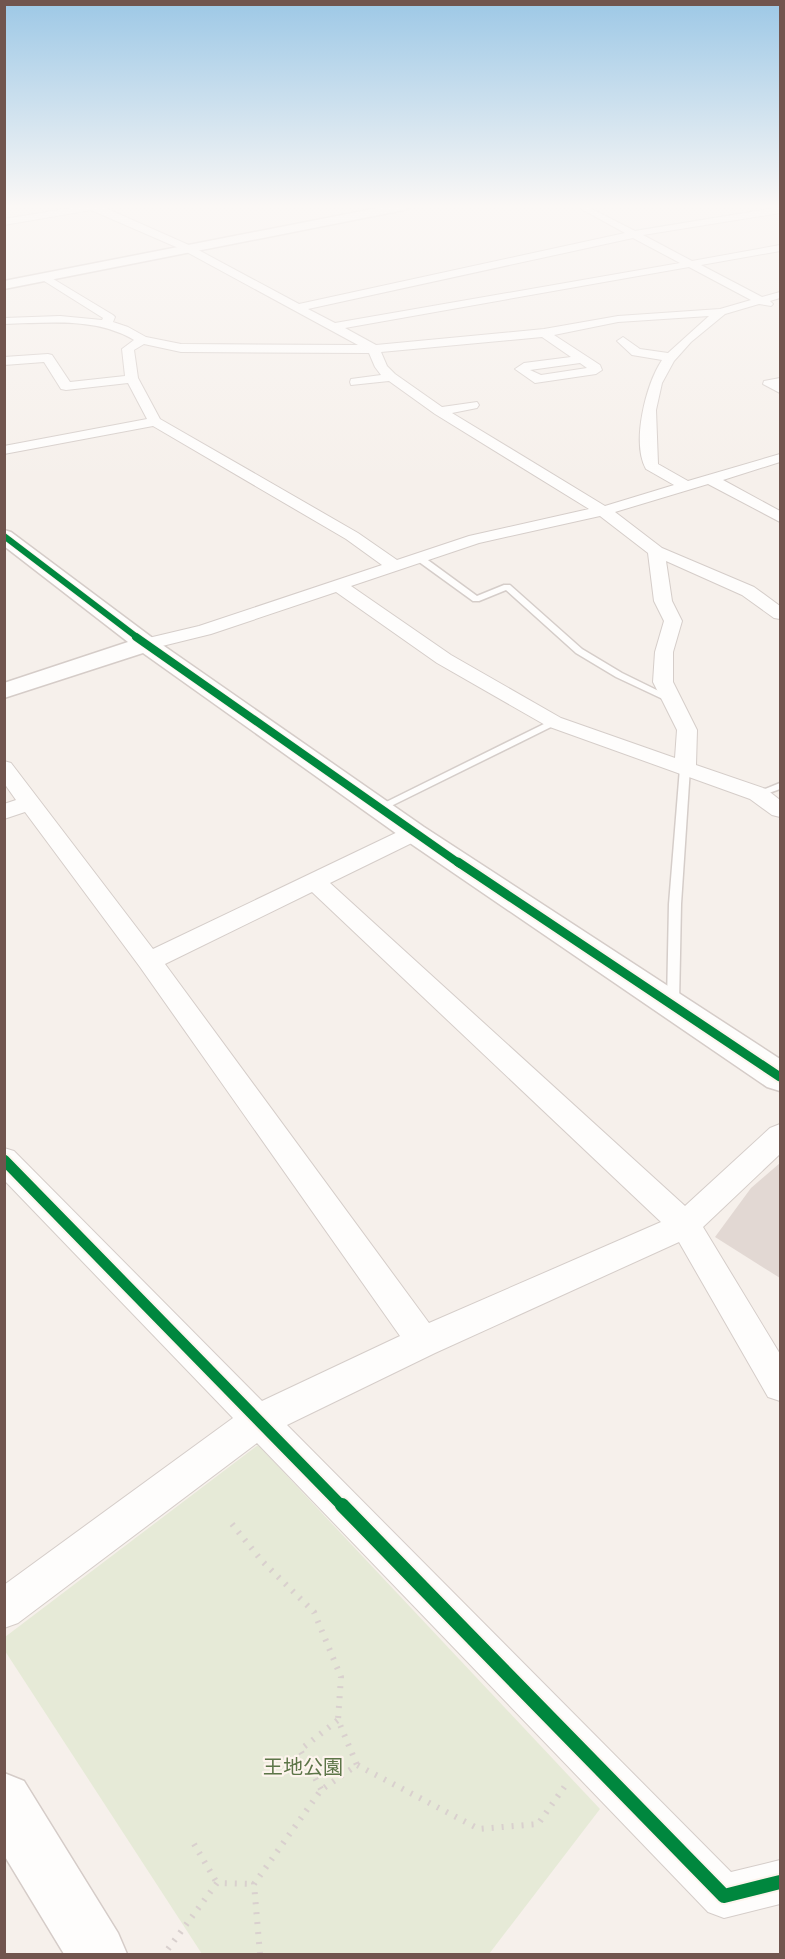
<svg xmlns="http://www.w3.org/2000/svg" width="785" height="1959" font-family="Roboto,'Noto Sans JP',sans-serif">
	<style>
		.green { fill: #e6ead7 }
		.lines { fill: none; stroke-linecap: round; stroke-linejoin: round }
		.stream { fill: #cee6e4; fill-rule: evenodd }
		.building { fill: #e2d8d3 }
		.lane-casing { stroke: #d5cdc9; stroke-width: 3 }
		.street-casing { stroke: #d5cdc9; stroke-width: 2 }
		.secondary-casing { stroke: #d5ccc8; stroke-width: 3 }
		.path { stroke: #d9d0ce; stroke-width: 6; stroke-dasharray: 2 8; stroke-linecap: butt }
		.lane { fill: #fefdfc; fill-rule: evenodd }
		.street { fill: #fefdfc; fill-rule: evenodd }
		.secondary { fill: #fefdfc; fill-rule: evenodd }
		.cycleway-far4-casing { stroke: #fdf4ed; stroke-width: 8 }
		.cycleway-far3-casing { stroke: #fdf4ed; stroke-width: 10 }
		.cycleway-far2-casing { stroke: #fdf4ed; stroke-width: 13 }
		.cycleway-far1-casing { stroke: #fdf4ed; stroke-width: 15 }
		.cycleway-casing { stroke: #fdf4ed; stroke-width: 18 }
		.cycleway-far4 { stroke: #00873e; stroke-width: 6 }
		.cycleway-far3 { stroke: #00873e; stroke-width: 8 }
		.cycleway-far2 { stroke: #00873e; stroke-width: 9 }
		.cycleway-far1 { stroke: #00873e; stroke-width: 11 }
		.cycleway { stroke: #00873e; stroke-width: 14 }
		.labels { text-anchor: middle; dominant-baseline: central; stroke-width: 4.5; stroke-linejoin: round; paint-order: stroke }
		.near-park-label { font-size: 20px; fill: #5d7548; stroke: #fdf4ed }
	</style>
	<rect width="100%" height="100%" fill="#f6f0eb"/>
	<!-- green -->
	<path class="green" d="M258 1445 600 1809 489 1954H202L5 1651V1637Z"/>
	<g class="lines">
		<!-- stream -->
		<path class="stream" d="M777 206H780V207H778Z
			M738 213 739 215 623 235 621 234 639 229Z"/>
	</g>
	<!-- building -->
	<path class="building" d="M780 1163V1278L715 1237 751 1188Z"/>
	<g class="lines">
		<defs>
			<path id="lane" d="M415 555H421L477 596 504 585H510L582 649 622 673 675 699 673 701H667L616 677 576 653 506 590 479 601H473L415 559Z
				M554 719 557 720V724L383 810H375L374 808Z
				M685 765 690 768 681 904 679 1003 673 1007 667 1003 669 904 680 768Z
				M780 783V789L758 797 753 794Z"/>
			<path id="street" d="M83 206H101L191 246 299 304 625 233 576 206H586L635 231 780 207V213L643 235 692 261 780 245V251L701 265 762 297 780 292V298L770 301 773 304 771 306 759 304 725 314 691 342 674 361 662 383 656 410 658 464 688 481 780 454V462L723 480 780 511V522L708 484 615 512 662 548 754 587 780 606V619L774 618 742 595 666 561 672 601 682 621 673 652V682L697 730 696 765 766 789 780 800V817L772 815 750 799 547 726 437 663 336 592 211 634 146 650 140 648 137 644 140 640 199 626 382 565 346 539 153 426 4 454V446L147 419 128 383 66 390 61 389 44 362 4 365V357L48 354 52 355 70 382 125 376 122 349 134 340C96 317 47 323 4 324V318L60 316 102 320 103 318 41 279 40 277 45 274 113 315 115 317 113 322 128 327 146 337 181 344 358 345 183 250 91 210 4 225V219ZM633 238 680 263 335 323 308 309ZM689 267 751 300 720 309 618 316 544 329 376 345 345 328ZM709 316 668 353 640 349 623 337 617 341 632 355 662 360C646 384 631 443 646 469L674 485 605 506 452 413 477 408 479 405 477 402 442 407 395 374 387 366 381 352 542 337 571 357 524 363 515 369 535 383 596 374 602 370 600 365 554 335 618 322ZM144 344 181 352 369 353 375 367 381 375 351 379 350 382 351 385 389 381 435 414 589 509 469 536 397 560 358 533 160 419 138 378 134 350ZM580 363 587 368 541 375 530 370ZM600 516 648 553 654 601 664 621 655 652 653 682 677 730 675 758 561 718 451 655 351 586 479 543Z
				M780 378V393L763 384 764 381Z
				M4 761 11 763 153 949 406 828 414 826 422 828 425 833 422 838 330 883 685 1206 770 1128 780 1124V1154L703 1227 780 1354V1401L768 1397 679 1242 435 1353 287 1425 731 1872 780 1860V1904L724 1918 708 1912 257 1443 18 1623 4 1628V1585L233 1418 4 1180V1148L14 1151 262 1401 400 1336 140 967 25 812 4 819V804L16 800 4 783ZM312 892 661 1222 429 1323 165 964Z"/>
			<path id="secondary" d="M388 206H410L404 210 4 289V281Z
				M4 530 11 532 154 639 424 827 780 1059V1091L767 1087 404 839 143 653 4 698V683L128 642 4 546Z
				M4 1773 24 1781 118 1933 127 1954H64L4 1855Z"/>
		</defs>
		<!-- lane casing -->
		<use href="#lane" class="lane-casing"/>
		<!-- street casing -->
		<use href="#street" class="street-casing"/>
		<!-- secondary casing -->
		<use href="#secondary" class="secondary-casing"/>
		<!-- path -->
		<path class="path" d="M232 1524 262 1561 314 1612 341 1677 338 1720 357 1765
			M321 1789 300 1750 338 1720
			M194 1844 217 1883
			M168 1949 217 1883 254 1884
			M260 1954 254 1884 321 1790 357 1765 479 1829 538 1824 565 1786"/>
		<!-- lane -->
		<use href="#lane" class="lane"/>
		<!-- street -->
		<use href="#street" class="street"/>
		<!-- secondary -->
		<use href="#secondary" class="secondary"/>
		<defs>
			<path id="cycleway-far4" d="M4 536 138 638"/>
			<path id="cycleway-far3" d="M136 637 460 864"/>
			<path id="cycleway-far2" d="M458 862 780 1077"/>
			<path id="cycleway-far1" d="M4 1160 343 1507"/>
			<path id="cycleway" d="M342 1505 724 1896 780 1882"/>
		</defs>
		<!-- cycleway-far4 casing -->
		<use href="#cycleway-far4" class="cycleway-far4-casing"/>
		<!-- cycleway-far3 casing -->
		<use href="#cycleway-far3" class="cycleway-far3-casing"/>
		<!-- cycleway-far2 casing -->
		<use href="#cycleway-far2" class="cycleway-far2-casing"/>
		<!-- cycleway-far1 casing -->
		<use href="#cycleway-far1" class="cycleway-far1-casing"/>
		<!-- cycleway casing -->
		<use href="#cycleway" class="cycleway-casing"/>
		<!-- cycleway-far4 -->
		<use href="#cycleway-far4" class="cycleway-far4"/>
		<!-- cycleway-far3 -->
		<use href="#cycleway-far3" class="cycleway-far3"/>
		<!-- cycleway-far2 -->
		<use href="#cycleway-far2" class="cycleway-far2"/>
		<!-- cycleway-far1 -->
		<use href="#cycleway-far1" class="cycleway-far1"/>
		<!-- cycleway -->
		<use href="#cycleway" class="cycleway"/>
	</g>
	<!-- sky -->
	<linearGradient id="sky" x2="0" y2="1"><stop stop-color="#9dc8e6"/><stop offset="0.43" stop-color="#fbf8f6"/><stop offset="1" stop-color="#fbf8f6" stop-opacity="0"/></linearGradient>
	<rect width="785" height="480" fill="url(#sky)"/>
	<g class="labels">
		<!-- near-park labels -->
		<g class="near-park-label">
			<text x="303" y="1767">王地公園</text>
		</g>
	</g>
	<!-- border -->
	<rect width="785" height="1959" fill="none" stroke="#71554e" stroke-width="12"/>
</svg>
